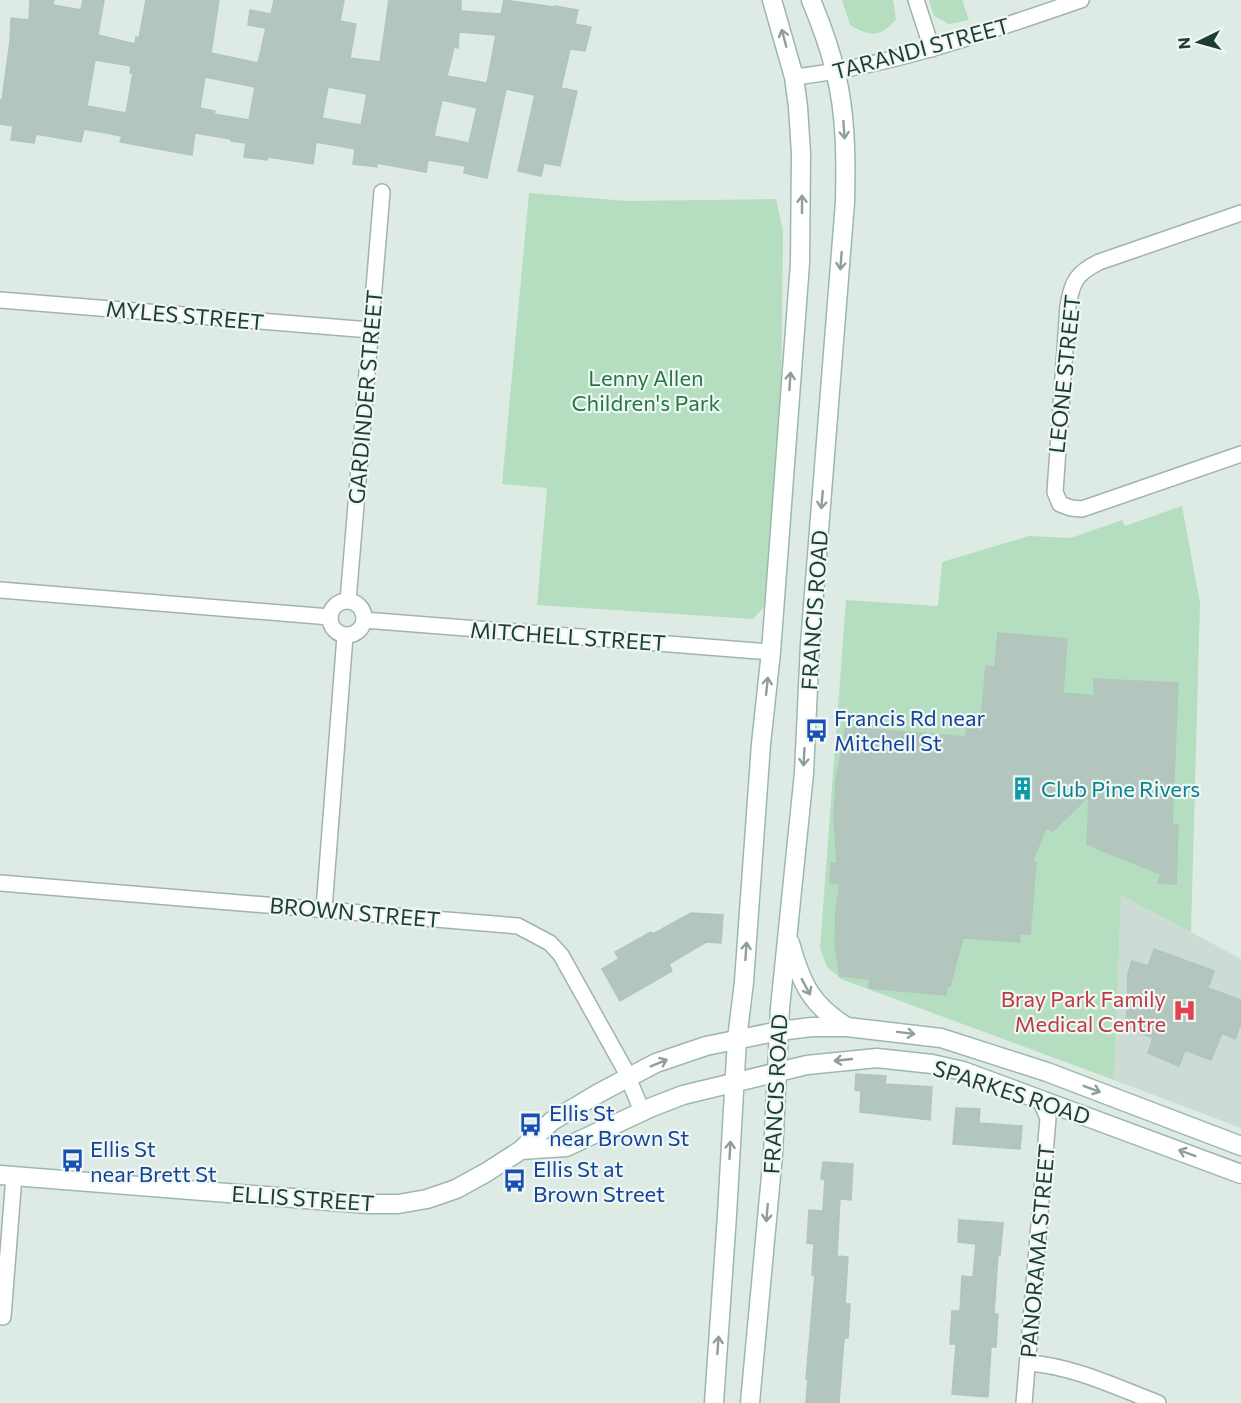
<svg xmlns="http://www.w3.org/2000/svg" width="1241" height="1403" font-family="Commissioner,sans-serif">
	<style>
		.built { fill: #ccdbd4 }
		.green { fill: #b4debf }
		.building { fill: #b3c6be; stroke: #b0c5bc; stroke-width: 1.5; fill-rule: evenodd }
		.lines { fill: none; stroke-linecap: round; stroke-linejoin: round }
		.street-casing { stroke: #a1b3ac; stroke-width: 18 }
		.secondary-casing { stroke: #9cb8ad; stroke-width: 21 }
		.street { stroke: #fff; stroke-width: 15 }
		.secondary { stroke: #fff; stroke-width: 18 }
		.oneway { stroke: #8e9e9a }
		.labels { text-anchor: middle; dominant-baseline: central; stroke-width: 4.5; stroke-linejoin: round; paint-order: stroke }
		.street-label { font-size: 22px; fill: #1e3c34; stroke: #eef7f3 }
		.park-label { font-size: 22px; fill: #257644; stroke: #eef7f3 }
		.transit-label { font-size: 22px; fill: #164399; stroke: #eef7f3; text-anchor: start }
		.culture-label { font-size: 22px; fill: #0d838f; stroke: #eef7f3; text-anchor: start }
		.health-label { font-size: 22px; fill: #be3a42; stroke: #eef7f3; text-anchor: end }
	</style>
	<rect width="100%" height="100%" fill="#deebe5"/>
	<!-- built -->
	<path class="built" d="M1121 894 1241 959V1128L1114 1080Z"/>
	<!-- green -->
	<path class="green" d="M842 0H893L896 19C880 38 871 37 850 25Z
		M929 0H962L969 20 949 24 934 16Z
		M529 193 627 201 776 199 783 231 781 411 772 598 753 619 537 605 547 488 502 484Z
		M1182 506 1200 603 1191 932 1121 895 1114 1080 841 979 827 967 820 948 846 600 938 606 942 562 1029 536 1071 538 1122 520 1125 526Z"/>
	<!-- building -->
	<path class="building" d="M30 0H54L53 5 81 10 83 0H104L98 35 135 44 136 37 139 38 146 0H219L211 53 258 63 266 28 248 25 250 10 271 14 274 0H344L340 21 356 24 350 58 380 62 389 0H461V11L501 14 504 0 554 7 555 6 578 10 575 24 591 27 585 51 570 49 561 88 577 91 560 166 544 163 541 176 518 171 535 95 506 89 487 178 464 173 465 166 428 160 426 172 377 163V167L353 164 355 149 316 142 313 164 268 157 267 160 244 157 246 143 231 141V139L195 133 192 155 120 142 122 136 84 129 81 142 36 134 34 143 11 140 13 126 0 124V100H2L10 41 11 18 29 20ZM459 32 496 35 487 83 447 76 454 47 458 48ZM95 60 131 66 130 73H133L126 113 87 106ZM205 77 255 87 249 120 214 114 215 111 200 108ZM328 87 367 94 361 125 322 118ZM442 100 477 108 469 143 434 136Z
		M998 633 1067 639 1063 693 1094 696V679L1178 683 1172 825H1178L1176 884 1158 883 1161 874 1093 847V845H1087L1089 796 1053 831 1046 828 1032 862H1036L1030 934H1020V942L963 938 950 986 947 985 946 995 869 988 870 979 840 976 835 944 836 909 840 884 830 883 831 863H837L834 816 836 781 846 727 966 737 967 721 981 720 986 666 995 667Z
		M691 913 723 915 721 943 706 942 669 964 672 971 620 1001 602 969 619 959 615 952 651 932 653 934Z
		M1154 949 1214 971 1208 988 1241 1000V1023L1235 1039 1222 1033 1211 1060 1185 1050 1179 1066 1148 1053 1153 1038 1126 1028 1128 974 1132 961 1148 966Z
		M856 1074 886 1076 885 1084 932 1087 930 1120 860 1112 861 1091 855 1090Z
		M956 1108 980 1109 979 1123 1022 1126 1020 1149 953 1144Z
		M823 1162 853 1164 851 1200 840 1199 837 1256 848 1257 845 1304H850L848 1338H844L839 1403H806L808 1379H806L815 1275H812L814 1244 807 1243 809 1210 823 1211 825 1179H821Z
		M959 1220 1003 1223 1000 1255 998 1254 994 1314H998L996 1347H991L988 1397 952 1394 956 1344H950L952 1311H960L962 1276 973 1277 976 1244 958 1242Z"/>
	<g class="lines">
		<defs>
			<path id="street" d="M916 0 932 49
				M794 77C893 66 987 32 1081 0
				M1241 213 1099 262C1077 273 1072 281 1068 306L1055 492 1060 504 1071 508 1082 509 1241 454
				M0 300 370 330
				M0 590 330 617
				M348 601 382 192
				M330 618a17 17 0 1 1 34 0a17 17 0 1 1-34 0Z
				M364 620 771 652
				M0 883 518 926 550 943 561 955 624 1068 642 1111
				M324 909 345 636
				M3 1317 14 1176
				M1028 1363C1073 1366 1116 1387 1158 1403
				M1024 1403 1048 1118 1040 1100"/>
			<path id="secondary" d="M790 943C801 983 811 1005 847 1027
				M521 1150 566 1147 652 1107 683 1095 807 1065 877 1058 932 1064 963 1071 1241 1174
				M0 1175 368 1204H398L427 1199 456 1189 487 1172 521 1150 552 1121 599 1093 656 1063 706 1046 779 1031 812 1027H847L941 1038 1047 1072 1241 1146
				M714 1403 727 1215 737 1039 744 982 761 744 771 652 800 263 801 153 798 107 794 77 772 0
				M750 1403 773 1154 780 1008 804 773 810 644 845 202C846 159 846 116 836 74 830 49 821 24 811 0"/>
		</defs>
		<!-- street casing -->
		<use href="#street" class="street-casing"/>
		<!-- secondary casing -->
		<use href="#secondary" class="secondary-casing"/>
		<!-- street -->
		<use href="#street" class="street"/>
		<!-- secondary -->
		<use href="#secondary" class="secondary"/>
	</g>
	<!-- one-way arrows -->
	<defs><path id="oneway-shaft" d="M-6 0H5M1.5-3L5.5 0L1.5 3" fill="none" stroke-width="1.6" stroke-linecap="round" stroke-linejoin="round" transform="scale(1.5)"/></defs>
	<g class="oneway">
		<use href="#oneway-shaft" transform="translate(784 38) rotate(-105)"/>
		<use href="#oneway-shaft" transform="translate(844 130) rotate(86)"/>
		<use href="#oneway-shaft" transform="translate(802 204) rotate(-90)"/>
		<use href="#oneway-shaft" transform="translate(841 261) rotate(94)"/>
		<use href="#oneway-shaft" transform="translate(790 381) rotate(-86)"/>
		<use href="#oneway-shaft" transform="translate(822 500) rotate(95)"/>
		<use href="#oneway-shaft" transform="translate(767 686) rotate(-84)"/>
		<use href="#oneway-shaft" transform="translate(804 757) rotate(93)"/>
		<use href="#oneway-shaft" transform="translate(746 951) rotate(-86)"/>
		<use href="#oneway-shaft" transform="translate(806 987) rotate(62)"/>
		<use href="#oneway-shaft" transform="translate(906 1033) rotate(7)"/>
		<use href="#oneway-shaft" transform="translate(843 1060) rotate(174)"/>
		<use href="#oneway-shaft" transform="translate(659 1063) rotate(-22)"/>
		<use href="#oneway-shaft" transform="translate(1092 1089) rotate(21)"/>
		<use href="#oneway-shaft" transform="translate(730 1150) rotate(-87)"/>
		<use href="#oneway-shaft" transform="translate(1187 1153) rotate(-160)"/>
		<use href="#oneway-shaft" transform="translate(767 1213) rotate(95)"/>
		<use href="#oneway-shaft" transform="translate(718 1345) rotate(-86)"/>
	</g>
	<!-- icons -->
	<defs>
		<symbol id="bus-bare" viewBox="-9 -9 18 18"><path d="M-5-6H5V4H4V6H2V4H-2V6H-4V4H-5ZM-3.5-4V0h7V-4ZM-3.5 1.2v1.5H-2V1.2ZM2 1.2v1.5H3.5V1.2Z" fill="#1a4fb4" stroke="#eef7f3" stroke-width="2.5" paint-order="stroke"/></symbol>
		<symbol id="building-bare" viewBox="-9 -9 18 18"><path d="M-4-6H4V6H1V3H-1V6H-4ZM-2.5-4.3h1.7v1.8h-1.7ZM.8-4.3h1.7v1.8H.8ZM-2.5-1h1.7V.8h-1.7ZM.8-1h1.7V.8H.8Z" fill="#0f9aa8" stroke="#eef7f3" stroke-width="2.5" paint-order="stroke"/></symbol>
		<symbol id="hospital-bare" viewBox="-9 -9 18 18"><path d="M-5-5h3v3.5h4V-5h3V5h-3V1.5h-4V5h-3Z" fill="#e0444e" stroke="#eef7f3" stroke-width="2.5" paint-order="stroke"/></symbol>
	</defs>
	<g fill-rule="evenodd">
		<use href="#bus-bare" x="800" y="714" width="33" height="33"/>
		<use href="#building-bare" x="1006" y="772" width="33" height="33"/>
		<use href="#hospital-bare" x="1168" y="994" width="33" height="33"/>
		<use href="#bus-bare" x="514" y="1108" width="33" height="33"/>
		<use href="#bus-bare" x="56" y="1144" width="33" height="33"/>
		<use href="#bus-bare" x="498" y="1164" width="33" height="33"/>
	</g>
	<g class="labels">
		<!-- street labels -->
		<g class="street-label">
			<text transform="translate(921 48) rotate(-15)">TARANDI STREET</text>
			<text transform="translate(185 315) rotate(5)">MYLES STREET</text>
			<text transform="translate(1064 374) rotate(-84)">LEONE STREET</text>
			<text transform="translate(365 397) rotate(-85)">GARDINDER STREET</text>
			<text transform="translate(814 610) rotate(-86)">FRANCIS ROAD</text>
			<text transform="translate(568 636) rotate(4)">MITCHELL STREET</text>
			<text transform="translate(355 912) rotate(5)">BROWN STREET</text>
			<text transform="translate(1012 1092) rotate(18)">SPARKES ROAD</text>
			<text transform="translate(775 1094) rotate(-87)">FRANCIS ROAD</text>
			<text transform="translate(303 1198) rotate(4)">ELLIS STREET</text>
			<text transform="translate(1037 1251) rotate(-85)">PANORAMA STREET</text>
		</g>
		<!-- park labels -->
		<g class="park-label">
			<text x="646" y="377">Lenny Allen<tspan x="646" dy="25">Children's Park</tspan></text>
		</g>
		<!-- transit labels -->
		<g class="transit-label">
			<text x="834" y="717">Francis Rd near<tspan x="834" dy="25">Mitchell St</tspan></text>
			<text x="549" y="1112">Ellis St<tspan x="549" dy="25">near Brown St</tspan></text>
			<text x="90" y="1148">Ellis St<tspan x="90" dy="25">near Brett St</tspan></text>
			<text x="533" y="1168">Ellis St at<tspan x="533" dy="25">Brown Street</tspan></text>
		</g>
		<!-- culture labels -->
		<g class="culture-label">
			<text x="1041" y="788">Club Pine Rivers</text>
		</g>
		<!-- health labels -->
		<g class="health-label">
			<text x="1166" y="998">Bray Park Family<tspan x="1166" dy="25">Medical Centre</tspan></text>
		</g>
	</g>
	<!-- north arrow -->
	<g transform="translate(1199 42) rotate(265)" stroke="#eef7f3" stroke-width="4.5" paint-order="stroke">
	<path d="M0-4.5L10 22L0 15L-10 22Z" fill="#1e3c34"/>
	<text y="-9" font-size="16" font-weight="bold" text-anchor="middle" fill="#1e3c34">N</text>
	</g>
</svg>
